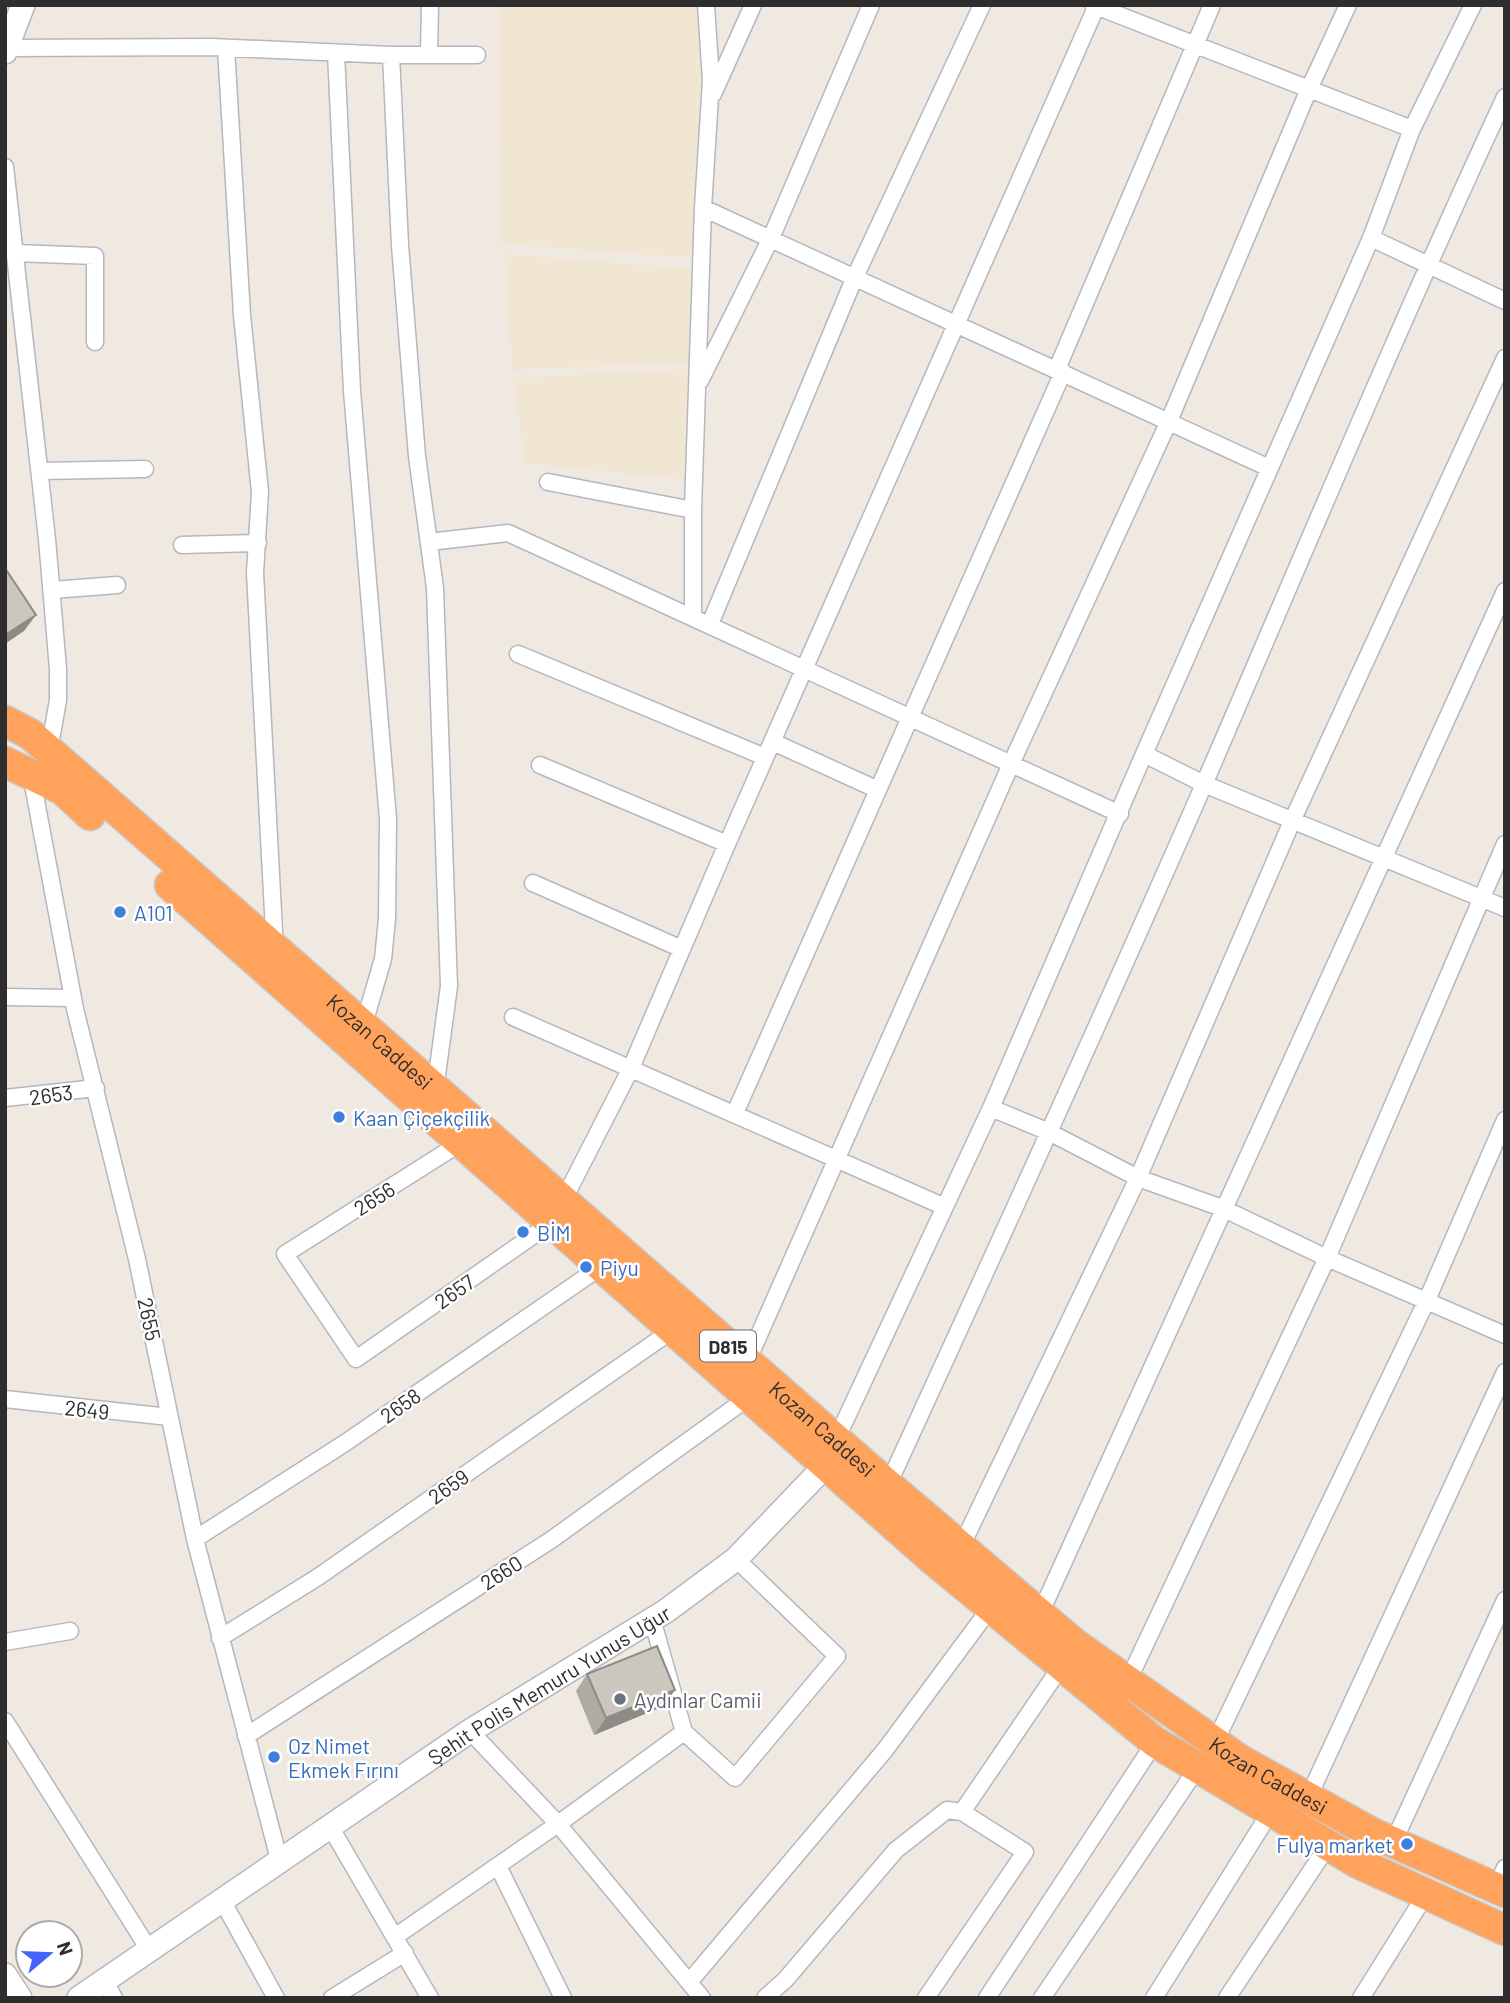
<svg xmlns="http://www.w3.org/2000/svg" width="1510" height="2003" font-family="Barlow,sans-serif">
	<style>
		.education { fill: #f0e6d1 }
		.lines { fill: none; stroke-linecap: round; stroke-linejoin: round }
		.street-casing { stroke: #b4b7c1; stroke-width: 19 }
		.secondary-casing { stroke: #b4b7c1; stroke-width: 26 }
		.highway-casing { stroke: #c9c9c9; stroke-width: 33 }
		.street { stroke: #fff; stroke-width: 16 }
		.secondary { stroke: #fff; stroke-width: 23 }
		.highway { stroke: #ffa35c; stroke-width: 30 }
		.wall { fill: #afaba4 }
		.shaded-wall { fill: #8e8b86 }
		.building { fill: #cbc7bf; stroke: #8e8b86; stroke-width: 2 }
		.shop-dot { fill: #3f7fe0; stroke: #fff; stroke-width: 2.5 }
		.worship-dot { fill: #6b7280; stroke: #fff; stroke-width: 2.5 }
		.labels { text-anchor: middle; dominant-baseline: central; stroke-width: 5; stroke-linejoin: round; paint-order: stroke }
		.shield { fill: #fff; stroke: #6d6d6d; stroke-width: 2 }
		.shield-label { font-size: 19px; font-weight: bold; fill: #2e2e2e }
		.shop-label { font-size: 21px; fill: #366cbe; stroke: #fff; text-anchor: start }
		.street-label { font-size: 21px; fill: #2e2e2e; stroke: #fff }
		.worship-label { font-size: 21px; fill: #5b616d; stroke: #fff; text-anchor: start }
	</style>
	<rect width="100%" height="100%" fill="#efe9e1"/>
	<!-- education -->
	<path class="education" d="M499 5H702L698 258 501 244Z
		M505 254 692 269 693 362 512 370Z
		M693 369 687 480 525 463 513 378Z"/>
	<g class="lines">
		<defs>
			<path id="street" d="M1093 5 1412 129
				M1473 5 1412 129 1371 238 1505 301
				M7 48 212 47 391 55H477
				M226 48 242 315 260 492 255 573 275 950
				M336 53 352 391 388 819 387 919 383 959 363 1027
				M391 55 400 245 417 456 435 588 449 986 435 1090
				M429 55 430 5
				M713 94 753 5
				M5 167 47 539 58 669V700L49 751
				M703 208 1269 468
				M1371 238 1144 754 1204 784 1505 908
				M15 253 95 256V342
				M1057 369 1212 5
				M700 381 771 238 871 5
				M40 471 145 469
				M548 482 693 510
				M429 542 508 533 1120 814
				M182 545 258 543
				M52 590 117 585
				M693 616V510L703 208 711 80 706 5
				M710 624 854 279 982 5
				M518 654 765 757
				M773 742 876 789
				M1144 754 991 1108 1049 1132 1138 1178 1222 1208 1327 1258 1505 1335
				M540 765 727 844
				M31 774 75 1009 137 1259 195 1539 280 1863
				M533 883 682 949
				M5 997 73 998
				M513 1017 945 1207
				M5 1098 96 1088
				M735 1113 1063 372
				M462 1142 285 1254 356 1359 551 1223
				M563 1201 631 1068 727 844 1097 5
				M747 1362 1011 764 1169 421 1309 89 1348 5
				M5 1399 169 1417
				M836 1440 991 1108
				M888 1485C995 1252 1102 1018 1205 782 1304 553 1400 323 1505 97
				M195 1539 345 1443 602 1266
				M961 1547 1138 1178 1293 819 1505 358
				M1040 1614 1505 591
				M220 1638 318 1577 674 1329
				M5 1642 70 1631
				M1128 1681 1327 1258 1505 844
				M5 1721 150 1951
				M470 1731 558 1824 702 1998
				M684 1732 735 1778 837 1656 736 1559
				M246 1736 551 1540 749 1397
				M1215 1742 1427 1300 1505 1120
				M1308 1798 1505 1372
				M962 1812 1062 1665
				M331 1828 430 1998
				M1393 1843 1505 1600
				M498 1866 563 1998
				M1496 1888 1505 1868
				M223 1902 276 1998
				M396 1936 558 1824 684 1732 652 1619
				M105 1981 114 1998
				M690 1981 885 1750 991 1607
				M332 1998 405 1953
				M765 1998 786 1979 896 1850 947 1810 962 1812 1025 1852 926 1998
				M987 1998 1155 1742
				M1042 1998 1198 1767
				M1154 1998 1271 1811
				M1227 1998 1329 1844
				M1361 1998 1426 1894"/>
			<g id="secondary">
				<path d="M5 52 23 5"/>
				<path d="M5 1975 20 1998"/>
				<path id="s1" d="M79 1998 470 1731 666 1611 736 1559 826 1465"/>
			</g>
			<g id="highway">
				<path id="s2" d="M5 721 30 734 888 1485 1075 1644 1240 1760 1372 1833 1505 1892"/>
				<path d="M5 762 63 790 90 815"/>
				<path d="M170 885 931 1558 1155 1742 1358 1863 1505 1930"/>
			</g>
		</defs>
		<!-- street casing -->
		<use href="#street" class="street-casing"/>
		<!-- secondary casing -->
		<use href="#secondary" class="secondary-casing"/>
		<!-- highway casing -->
		<use href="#highway" class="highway-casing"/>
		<!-- street -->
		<use href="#street" class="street"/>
		<!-- secondary -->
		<use href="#secondary" class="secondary"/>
		<!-- highway -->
		<use href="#highway" class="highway"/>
	</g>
	<!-- wall -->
	<path class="wall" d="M587 1674 664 1706 594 1735 576 1691Z"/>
	<!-- shaded-wall -->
	<path class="shaded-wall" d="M36 615 24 631 5 644V635Z
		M675 1690 664 1706 594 1735 606 1718Z"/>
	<!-- building -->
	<path class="building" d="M7 571 36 615 5 635V572Z
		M657 1646 675 1690 606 1718 587 1674Z"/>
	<!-- markers -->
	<g class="shop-dot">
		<circle cx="120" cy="912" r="7"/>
		<circle cx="339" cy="1117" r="7"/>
		<circle cx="523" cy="1232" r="7"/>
		<circle cx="586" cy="1267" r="7"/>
		<circle cx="274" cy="1757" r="7"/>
		<circle cx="1407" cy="1844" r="7"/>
	</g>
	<circle class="worship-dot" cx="620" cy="1699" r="7"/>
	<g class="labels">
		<!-- shield labels -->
		<rect class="shield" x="700" y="1330.5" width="56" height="31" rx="5"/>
		<g class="shield-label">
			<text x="728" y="1346">D815</text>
		</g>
		<!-- shop labels -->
		<g class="shop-label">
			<text x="134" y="912">A101</text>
			<text x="353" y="1117">Kaan Çiçekçilik</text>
			<text x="537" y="1232">BİM</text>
			<text x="600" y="1267">Piyu</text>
			<text x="288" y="1745">Oz Nimet<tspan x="288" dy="24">Ekmek Fırını</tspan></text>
			<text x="1393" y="1844" text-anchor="end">Fulya market</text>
		</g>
		<!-- street labels -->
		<g class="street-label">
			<text stroke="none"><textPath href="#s2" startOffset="494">Kozan Caddesi</textPath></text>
			<text transform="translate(51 1094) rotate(-8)">2653</text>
			<text transform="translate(374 1198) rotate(-32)">2656</text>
			<text transform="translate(454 1291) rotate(-35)">2657</text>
			<text transform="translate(150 1319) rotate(78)">2655</text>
			<text transform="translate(400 1405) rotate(-35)">2658</text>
			<text transform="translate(87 1409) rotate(6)">2649</text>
			<text stroke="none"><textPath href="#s2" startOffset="1082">Kozan Caddesi</textPath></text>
			<text transform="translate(448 1486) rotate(-35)">2659</text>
			<text transform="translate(501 1572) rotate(-33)">2660</text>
			<text stroke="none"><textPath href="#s1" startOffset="565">Şehit Polis Memuru Yunus Uğur</textPath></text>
			<text stroke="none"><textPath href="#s2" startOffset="1648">Kozan Caddesi</textPath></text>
		</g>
		<!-- worship labels -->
		<g class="worship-label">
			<text x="634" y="1699">Aydınlar Camii</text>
		</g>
	</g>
	<!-- border -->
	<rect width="1510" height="2003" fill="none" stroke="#2e2e2e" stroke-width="14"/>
	<!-- north arrow -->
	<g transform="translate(49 1954) rotate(71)"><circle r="33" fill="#ffffff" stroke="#ababab" stroke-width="2"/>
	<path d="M0-5L12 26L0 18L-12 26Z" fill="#4264fb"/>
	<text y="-10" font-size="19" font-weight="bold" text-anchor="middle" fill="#2e2e2e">N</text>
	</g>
</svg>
